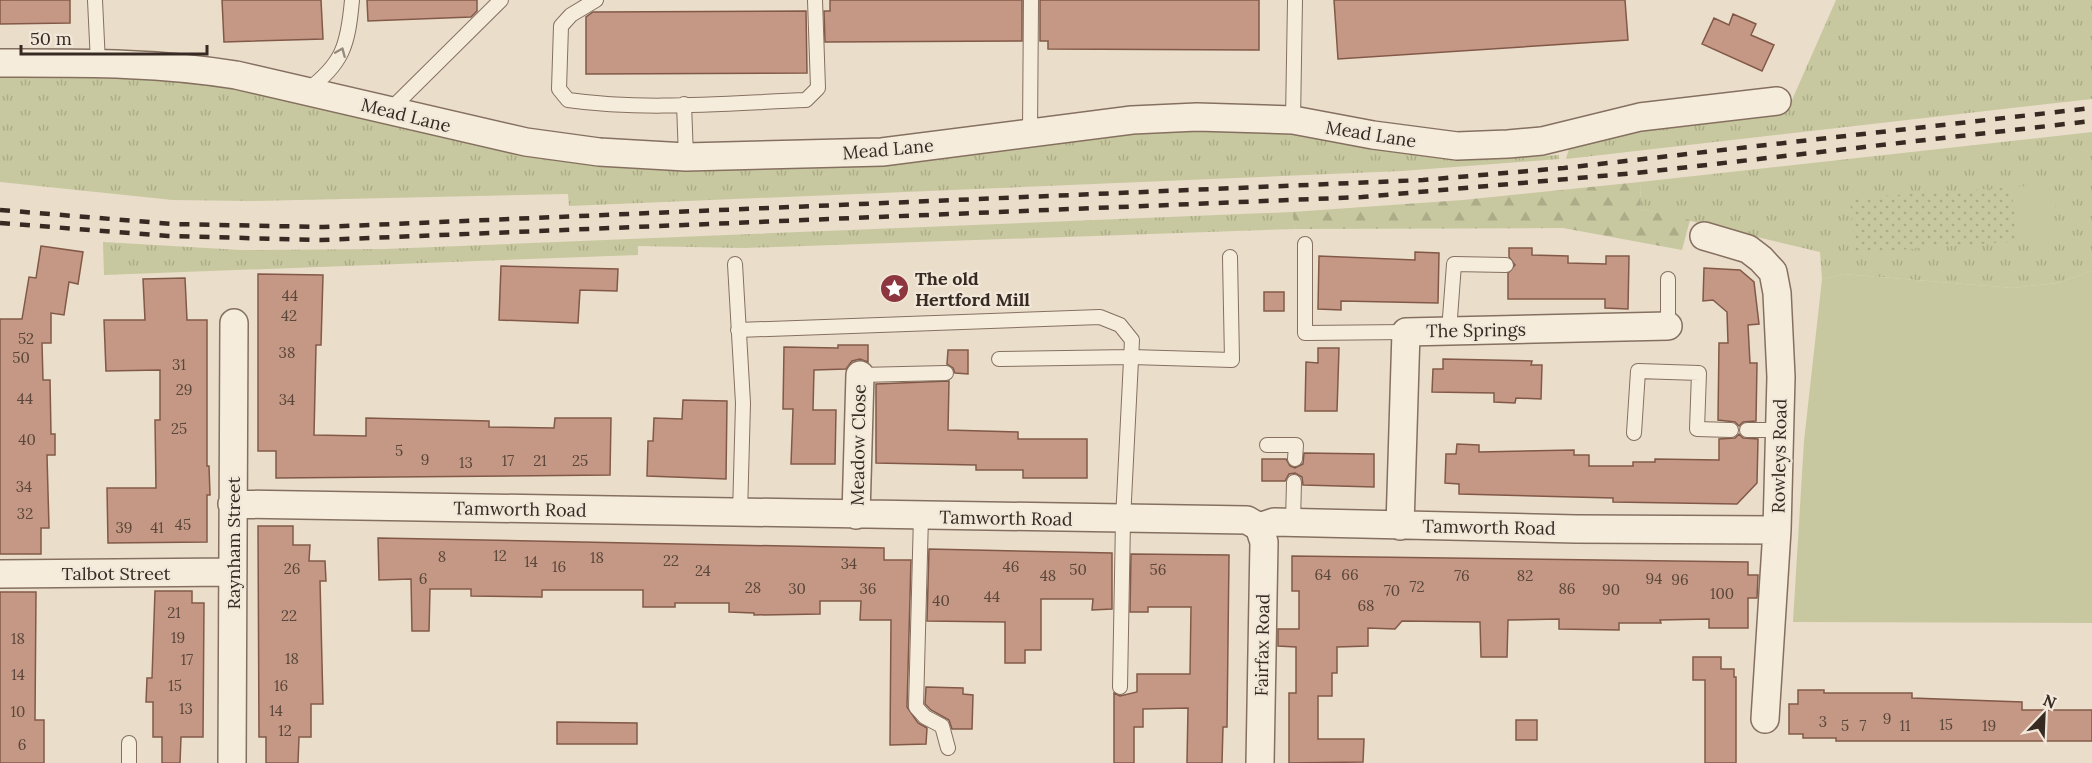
<svg xmlns="http://www.w3.org/2000/svg" width="2092" height="763" font-family="Lora,serif">
	<style>
		.grass { fill: url(#grass-tufts) }
		.forest { fill: url(#forest-firs) }
		.park { fill: url(#park-dots) }
		.garden { fill: #c7c89f }
		.building { fill: #c49884; stroke: #825948; stroke-width: 1.5 }
		.lines { fill: none; stroke-linecap: round; stroke-linejoin: round }
		.service-casing { stroke: #857060; stroke-width: 16 }
		.minor-casing { stroke: #857060; stroke-width: 30 }
		.service { stroke: #f6ecdc; stroke-width: 14 }
		.minor { stroke: #f6ecdc; stroke-width: 27 }
		.rail { stroke: #372a22; stroke-width: 4.5; stroke-dasharray: 10 10; stroke-linecap: butt }
		.oneway { stroke: #968b7f }
		.labels { text-anchor: middle; dominant-baseline: central; stroke-width: 4.5; stroke-linejoin: round; paint-order: stroke }
		.number-label { font-size: 15px; fill: #5a463a }
		.street-label { font-size: 18px; fill: #372a22; stroke: #f2e8d9 }
		.poi-label { font-size: 18px; font-weight: bold; fill: #372a22; stroke: #f2e8d9; text-anchor: start }
	</style>
	<defs>
		<pattern id="grass-tufts" width="24" height="20" patternUnits="userSpaceOnUse" patternTransform="scale(1.5)"><rect width="24" height="20" fill="#c7c89f"/><path d="M3 7l-1-3M5 7V3M7 7l1-3M15 17l-1-3M17 17v-4M19 17l1-3" fill="none" stroke="#acac89"/></pattern>
		<pattern id="forest-firs" width="22" height="20" patternUnits="userSpaceOnUse" patternTransform="scale(1.5)"><rect width="22" height="20" fill="#c7c89f"/><path d="M5 1l3.5 6h-7zM16 11l3.5 6h-7z" fill="#acac89"/></pattern>
		<pattern id="park-dots" width="8" height="8" patternUnits="userSpaceOnUse" patternTransform="scale(1.5)"><rect width="8" height="8" fill="#c7c89f"/><path d="M2 2h.1M6 6h.1" fill="none" stroke="#acac89" stroke-width="1.8" stroke-linecap="round"/></pattern>
	</defs>
	<rect width="100%" height="100%" fill="#eaddca"/>
	<!-- grass -->
	<path class="grass" d="M1836 0H2092V99L1566 159 1570 145 1629 127 1788 109Z
		M0 73H109L233 86 575 160 1261 128 1439 153 1454 160 1559 155V159L1402 171 569 206 568 194 250 201 173 200 0 182Z
		M2092 132V271L2057 283 2013 288 1843 274 1822 279 1820 252 1641 209 1640 182Z
		M1292 212 1295 229 745 248 638 246V255L104 275 103 242 241 250 385 249Z"/>
	<!-- forest -->
	<path class="forest" d="M1640 182 1641 209 1690 220 1682 250 1563 228 1295 229 1292 212 1463 200Z"/>
	<!-- park -->
	<path class="park" d="M2049 185 2050 201 2055 204 2056 211 2051 215 2053 239 1854 253 1850 198Z"/>
	<!-- garden -->
	<path class="garden" d="M2049 185 2050 201 2055 204 2056 211 2051 215 2053 239 2018 242 2011 187Z
		M2092 271V623L1793 622 1804 441 1822 279 1843 274 2013 288 2057 283Z"/>
	<!-- building -->
	<path class="building" d="M0 0H70V23L0 24Z
		M222 0H321L323 39 224 42Z
		M367 0H477V11L471 17 368 21Z
		M830 0H1022V41L825 42 824 11H830Z
		M1040 0H1259V50L1048 49V41H1040Z
		M1334 0H1625L1628 40 1338 59Z
		M806 11 807 73 586 74V17L593 12Z
		M1733 14 1756 24 1751 35 1774 45 1762 71 1702 44 1714 18 1729 25Z
		M41 246 83 252 78 284 69 282 64 315 51 313V343H42L43 380H50L51 434H55V455H47L49 528H41V554H0V319H22L29 277 36 278Z
		M1509 248H1532V255L1568 256V263L1606 264V256H1629L1628 309 1605 308V299H1508V273L1515 265 1509 257Z
		M1415 252 1439 253 1438 303 1341 301V310L1318 309 1319 256 1415 260Z
		M501 266 618 269 617 291 580 290 578 323 499 320Z
		M1704 268 1740 270 1754 282 1759 324 1748 325 1750 363H1757L1756 421 1743 422 1739 426 1735 422 1718 420 1719 343H1728L1727 312 1713 300 1703 301Z
		M258 274 323 275 321 345H316L314 435 366 436V418L489 421V427L554 428 555 418H611L610 475 276 478V451H258Z
		M185 278 187 320H207V466H209L210 495H207V542L108 543 107 488H156L155 420H160V370L106 371 104 320H145L143 279Z
		M1264 292H1284V311H1264Z
		M838 345H868V362L860 359 852 361 846 369 814 370 813 410H836L835 464H791L793 409H783L784 347 838 348Z
		M1318 348H1339L1337 411H1305L1306 362 1318 363Z
		M948 350H968V374L955 373 953 368 947 364Z
		M1443 359 1532 361 1531 365H1542L1541 399 1516 398 1515 403 1494 402V393L1432 392 1433 369H1443Z
		M949 381 948 430 1018 432V439H1087V478H1023V470H976V465L876 463V384Z
		M683 400 727 401 726 479 647 476 648 441H653L654 418 682 419Z
		M1739 434 1743 438 1758 439 1757 483 1737 504 1613 502V498L1459 494V484L1445 483 1446 454H1456L1457 444 1479 445V452L1574 450V455H1589V466H1633V462H1655V459L1719 460V439L1735 438Z
		M1304 453 1374 454V487L1303 485 1302 477 1295 473 1289 474 1285 481H1262V459H1286L1290 466 1295 468 1303 464Z
		M258 526H293V545H310L309 561H325L326 581H320L323 704H311V737H299L298 763H266V737H259Z
		M378 538 884 548V560H911L907 707 918 723 927 728 926 744 890 745 891 620H860L861 601H820V614L754 615V613L729 612V603H675V607H643V590H542V597L471 596V589H430L429 631H412L411 579 379 580Z
		M929 549 1112 553V609L1092 610 1093 599H1041V650H1025V663H1005V622L927 621Z
		M1131 554 1229 555 1227 727H1223L1222 763H1187L1188 708 1143 709V727H1134V763H1114V693L1120 696 1137 692V674H1190L1191 607H1148V612H1130Z
		M1292 556 1748 562V575H1758L1757 598H1748V628H1709V619L1660 620 1661 623H1619V630L1559 629V619L1508 620 1507 657H1481L1480 622 1402 621 1395 629 1368 628V646L1337 647V673H1332V696H1318V739H1364L1363 762 1289 763V693H1296V647L1278 646V629H1299V591H1292Z
		M155 591H192V603H204L203 737H181L180 763H162V737H153V702H146L147 678H152Z
		M0 592H36L35 720H44V763H0Z
		M1693 657H1721V669H1734V677H1736V763H1705V680H1693Z
		M926 687 963 688V694L973 695 972 729H952L949 720 931 710 925 704Z
		M1798 690H1824V693H1912V698L2022 702V710H2092V741H1836V738H1803V734H1789V704H1798Z
		M1516 720H1537V740H1516Z
		M557 722 637 723V744H557Z"/>
	<g class="lines">
		<defs>
			<path id="service" d="M95 0 98 63
				M596 0 571 15 561 26 559 89 568 100C645 111 728 103 806 100L818 88 815 0
				M306 91C343 64 348 45 352 0
				M684 104 686 157
				M389 111 501 0
				M1293 120 1295 0
				M1030 132 1031 0
				M1305 244V333L1406 332
				M735 264 743 403 740 514
				M1668 326V279
				M738 330 1100 317 1120 325 1132 340 1123 520 1120 687
				M1449 331 1454 264 1506 265
				M999 359 1131 357 1232 360 1230 257
				M860 375 946 373
				M1747 430H1779
				M1634 433 1638 371 1699 373 1697 429 1731 430
				M1267 445H1296L1295 459
				M921 516 916 707 925 717 942 726 948 748
				M1293 522 1294 482
				M129 763V743"/>
			<path id="minor" d="M0 63C79 63 157 62 236 75L526 142 599 152 686 157 882 152 1132 120 1197 117 1293 120 1373 135 1457 146 1508 144 1542 141 1640 117 1777 101
				M1704 236 1748 249 1761 259 1773 272 1777 293 1781 377 1777 530 1765 719
				M232 504 1247 520 1259 527 1274 522 1576 529 1777 530
				M856 515 860 375
				M1400 526 1406 332 1668 326
				M1259 527 1264 542 1260 763
				M0 574 233 572
				M232 763 234 323"/>
		</defs>
		<!-- service casing -->
		<use href="#service" class="service-casing"/>
		<!-- minor casing -->
		<use href="#minor" class="minor-casing"/>
		<!-- service -->
		<use href="#service" class="service"/>
		<!-- minor -->
		<use href="#minor" class="minor"/>
		<!-- rail -->
		<path class="rail" d="M0 210 173 224 323 227 1423 180 1564 168 2092 108
			M0 223 168 236 321 240 1362 197 1636 173 2092 121"/>
	</g>
	<!-- one-way arrows -->
	<defs><path id="oneway-chevron" d="M-2-3.5L2.5 0L-2 3.5" fill="none" stroke-width="1.6" stroke-linecap="round" stroke-linejoin="round" transform="scale(1.5)"/></defs>
	<use class="oneway" href="#oneway-chevron" transform="translate(341 52) rotate(-67)"/>
	<!-- icons -->
	<defs>
		<symbol id="sight-disc" viewBox="-11 -11 22 22"><circle r="9.5" fill="#8e3640" stroke="#f2e8d9"/><path d="M0-6L1.8-2.2L6-1.7L2.9 1.2L3.7 5.4L0 3.3L-3.7 5.4L-2.9 1.2L-6-1.7L-1.8-2.2Z" fill="#fff"/></symbol>
	</defs>
	<g fill-rule="evenodd">
		<use href="#sight-disc" x="878" y="272" width="33" height="33"/>
	</g>
	<g class="labels">
		<!-- number labels -->
		<g class="number-label">
			<text x="290" y="295">44</text>
			<text x="289" y="315">42</text>
			<text x="26" y="338">52</text>
			<text x="287" y="352">38</text>
			<text x="21" y="357">50</text>
			<text x="179" y="364">31</text>
			<text x="184" y="389">29</text>
			<text x="25" y="398">44</text>
			<text x="287" y="399">34</text>
			<text x="179" y="428">25</text>
			<text x="27" y="439">40</text>
			<text x="399" y="450">5</text>
			<text x="425" y="459">9</text>
			<text x="508" y="460">17</text>
			<text x="540" y="460">21</text>
			<text x="580" y="460">25</text>
			<text x="466" y="462">13</text>
			<text x="24" y="486">34</text>
			<text x="25" y="513">32</text>
			<text x="183" y="524">45</text>
			<text x="124" y="527">39</text>
			<text x="157" y="527">41</text>
			<text x="500" y="555">12</text>
			<text x="442" y="556">8</text>
			<text x="597" y="557">18</text>
			<text x="671" y="560">22</text>
			<text x="531" y="561">14</text>
			<text x="849" y="563">34</text>
			<text x="559" y="566">16</text>
			<text x="1011" y="566">46</text>
			<text x="292" y="568">26</text>
			<text x="1078" y="569">50</text>
			<text x="1158" y="569">56</text>
			<text x="703" y="570">24</text>
			<text x="1323" y="574">64</text>
			<text x="1350" y="574">66</text>
			<text x="1048" y="575">48</text>
			<text x="1462" y="575">76</text>
			<text x="1525" y="575">82</text>
			<text x="423" y="578">6</text>
			<text x="1654" y="578">94</text>
			<text x="1680" y="579">96</text>
			<text x="1417" y="586">72</text>
			<text x="753" y="587">28</text>
			<text x="797" y="588">30</text>
			<text x="868" y="588">36</text>
			<text x="1567" y="588">86</text>
			<text x="1611" y="589">90</text>
			<text x="1392" y="590">70</text>
			<text x="1722" y="593">100</text>
			<text x="992" y="596">44</text>
			<text x="941" y="600">40</text>
			<text x="1366" y="605">68</text>
			<text x="174" y="612">21</text>
			<text x="289" y="615">22</text>
			<text x="178" y="637">19</text>
			<text x="18" y="638">18</text>
			<text x="292" y="658">18</text>
			<text x="187" y="659">17</text>
			<text x="18" y="674">14</text>
			<text x="175" y="685">15</text>
			<text x="281" y="685">16</text>
			<text x="186" y="708">13</text>
			<text x="276" y="710">14</text>
			<text x="18" y="711">10</text>
			<text x="1887" y="718">9</text>
			<text x="1823" y="721">3</text>
			<text x="1946" y="724">15</text>
			<text x="1845" y="725">5</text>
			<text x="1863" y="725">7</text>
			<text x="1905" y="725">11</text>
			<text x="1989" y="725">19</text>
			<text x="285" y="730">12</text>
			<text x="22" y="744">6</text>
		</g>
		<!-- street labels -->
		<g class="street-label">
			<text transform="translate(406 115) rotate(14)">Mead Lane</text>
			<text transform="translate(1371 134) rotate(9)">Mead Lane</text>
			<text transform="translate(888 149) rotate(-5)">Mead Lane</text>
			<text transform="translate(1476 330) rotate(-1)">The Springs</text>
			<text transform="translate(858 445) rotate(-89)">Meadow Close</text>
			<text transform="translate(1779 456) rotate(-89)">Rowleys Road</text>
			<text transform="translate(520 509) rotate(1)">Tamworth Road</text>
			<text transform="translate(1006 518) rotate(1)">Tamworth Road</text>
			<text transform="translate(1489 527) rotate(1)">Tamworth Road</text>
			<text transform="translate(233 543) rotate(-90)">Raynham Street</text>
			<text x="116" y="573">Talbot Street</text>
			<text transform="translate(1262 645) rotate(-89)">Fairfax Road</text>
		</g>
		<!-- poi labels -->
		<g class="poi-label">
			<text x="915" y="278">The old<tspan x="915" dy="21">Hertford Mill</tspan></text>
		</g>
	</g>
	<!-- north arrow -->
	<g transform="translate(2044 715) rotate(23)" stroke="#f2e8d9" stroke-width="4.5" paint-order="stroke">
	<path d="M0-4.5L10 22L0 15L-10 22Z" fill="#372a22"/>
	<text y="-9" font-size="16" font-weight="bold" text-anchor="middle" fill="#372a22">N</text>
	</g>
	<!-- scale -->
	<path d="M21 45v9h186v-9" fill="none" stroke="#372a22" stroke-width="3"/>
	<text x="30" y="45" font-size="18" fill="#372a22" stroke="#f2e8d9" stroke-width="4.5" paint-order="stroke">50 m</text>
</svg>
